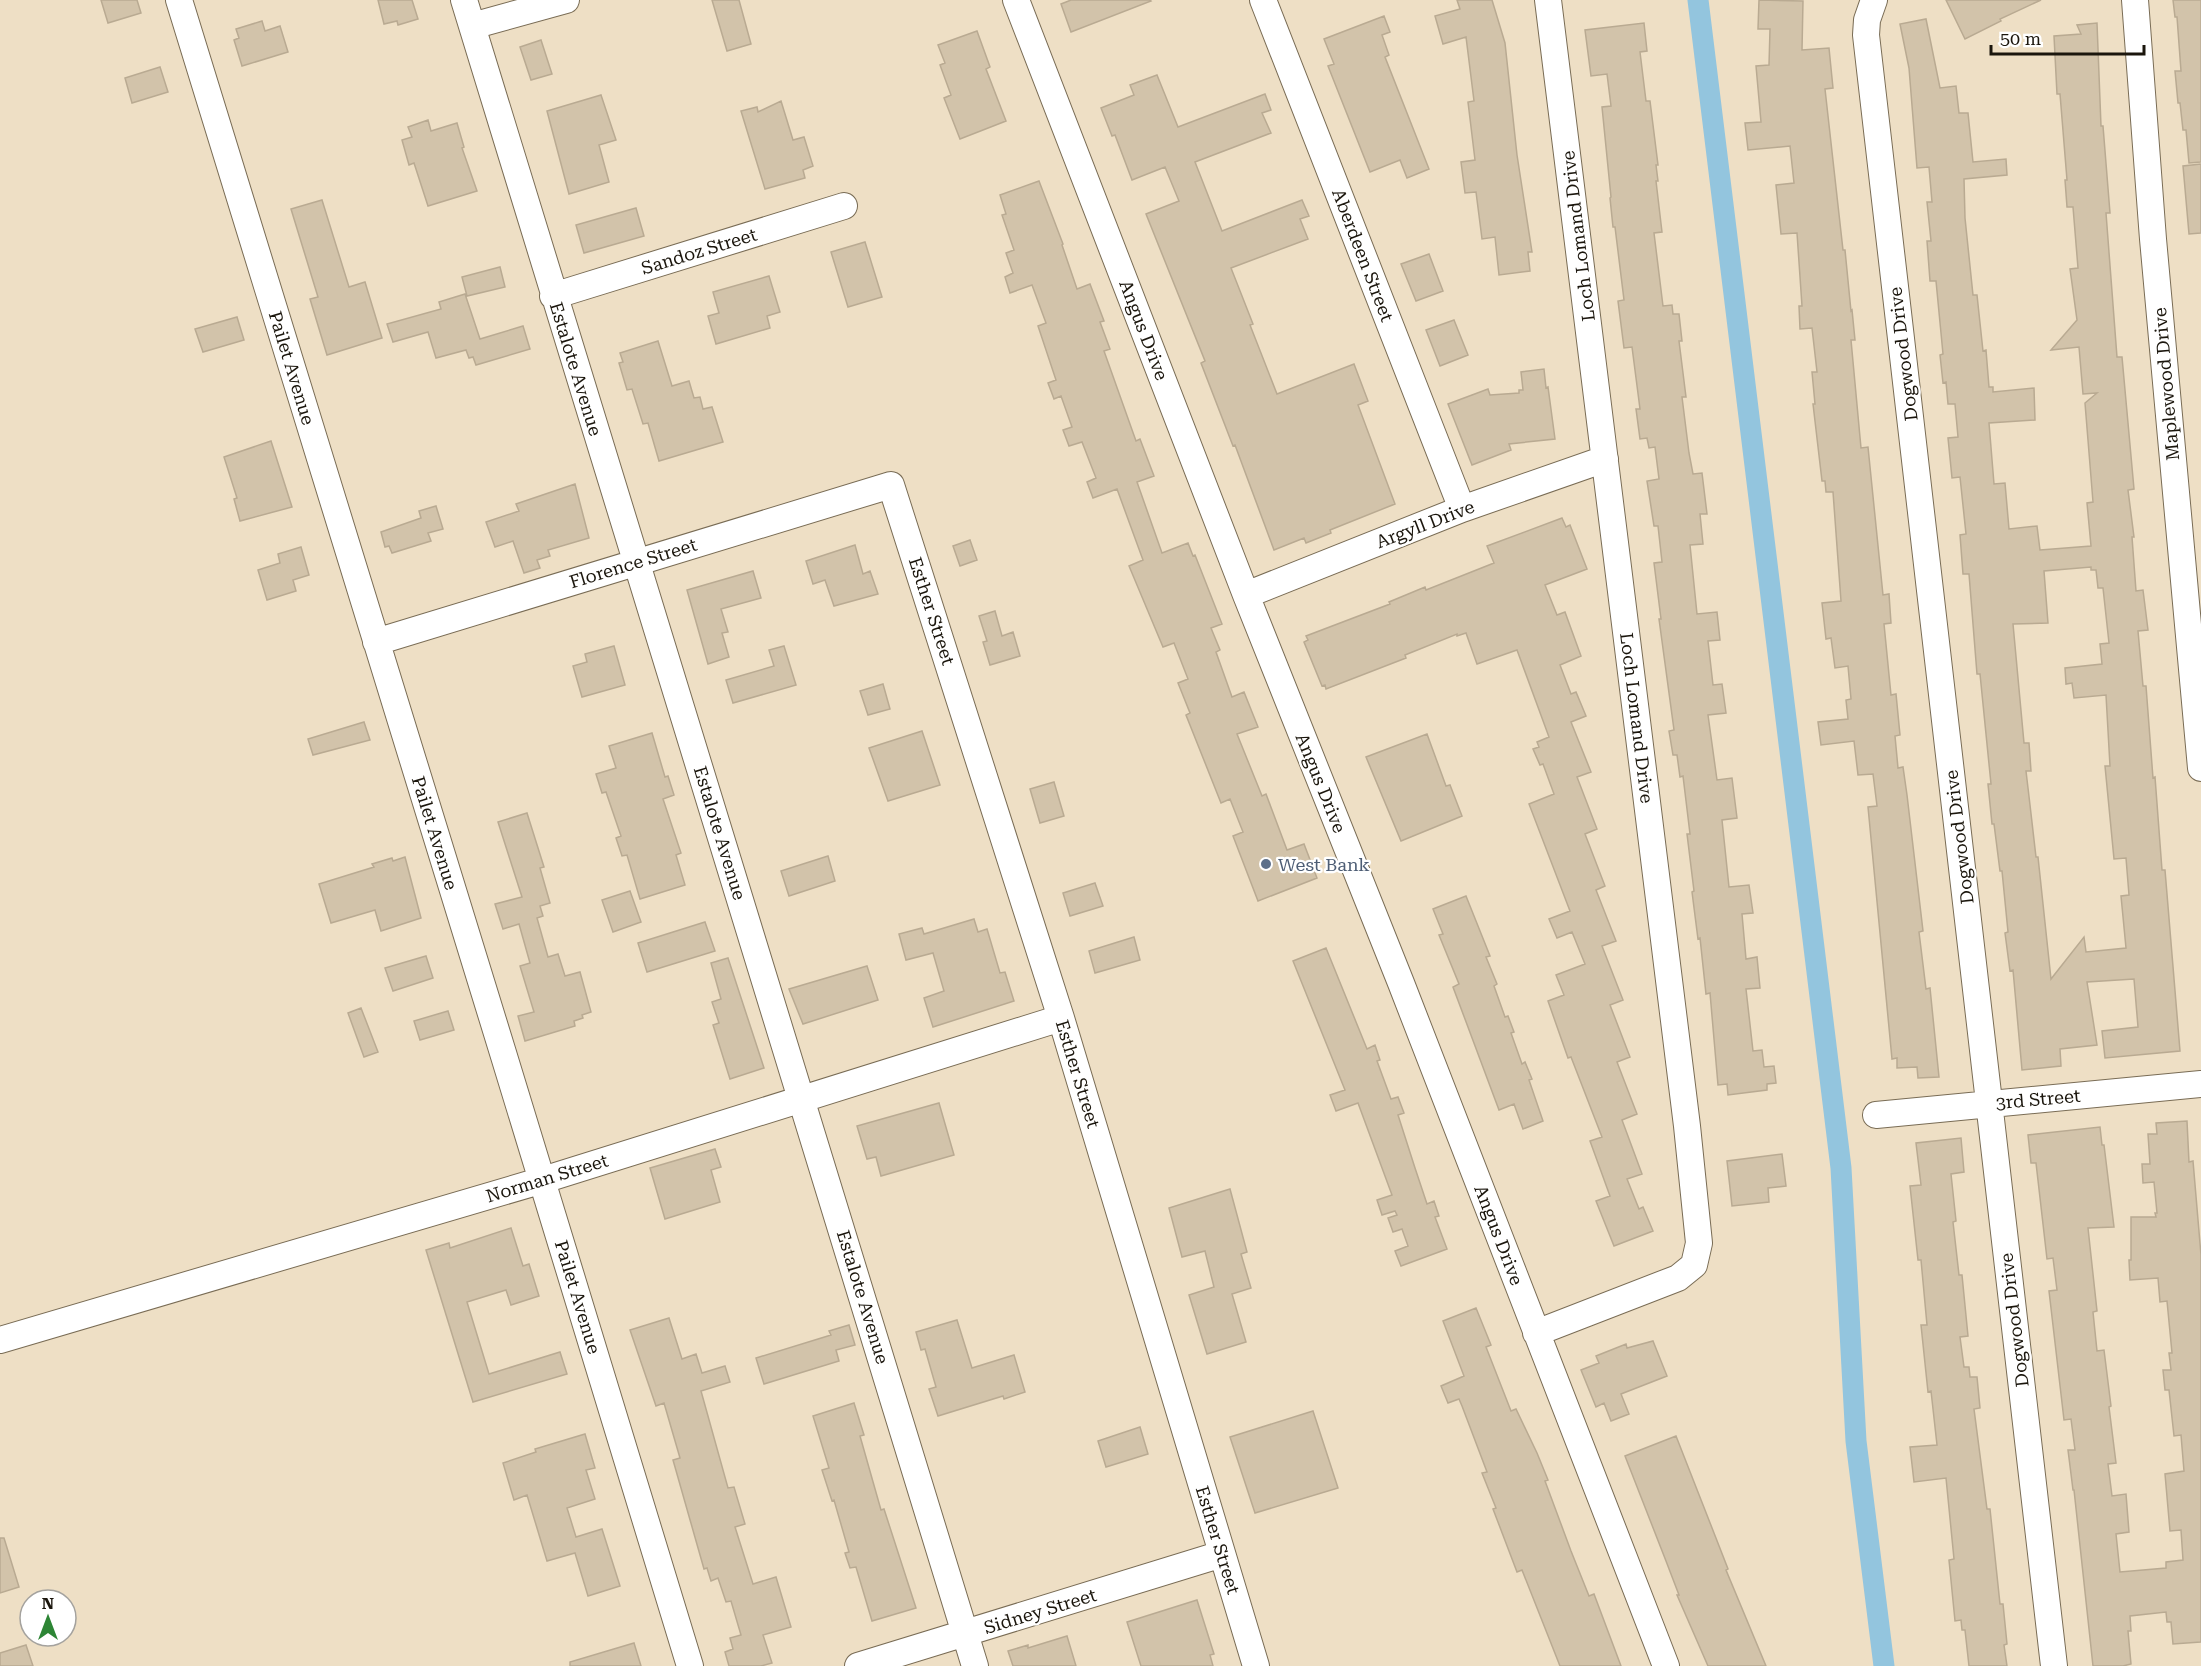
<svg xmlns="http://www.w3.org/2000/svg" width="2201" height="1666" font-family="'Roboto Serif',serif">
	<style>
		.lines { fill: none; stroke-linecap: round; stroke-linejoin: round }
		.canal { stroke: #93c5de; stroke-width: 21 }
		.building { fill: #d2c3aa; stroke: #b9aa92; stroke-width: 1.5; fill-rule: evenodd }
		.minor-casing { stroke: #796c55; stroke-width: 28 }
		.minor { stroke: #fff; stroke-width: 26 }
		.service-dot { fill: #5c6f8a; stroke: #fff; stroke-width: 2 }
		.labels { text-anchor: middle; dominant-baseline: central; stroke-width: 4.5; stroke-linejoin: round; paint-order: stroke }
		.street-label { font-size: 18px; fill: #1b160d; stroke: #fff }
		.service-label { font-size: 18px; fill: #4e5e75; stroke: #fff; text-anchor: start }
	</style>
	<rect width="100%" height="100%" fill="#eedfc5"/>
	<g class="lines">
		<!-- canal -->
		<path class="canal" d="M1698 0 1841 1168 1856 1441 1884 1666"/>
	</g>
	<!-- building -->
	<path class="building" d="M101 0H137L141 13 108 23Z
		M378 0H412L418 19 398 25 397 21 384 24Z
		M712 0H739L751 44 727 51Z
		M1071 0H1150L1151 1 1071 32 1061 4Z
		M1457 0H1492L1505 43 1517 155 1532 252H1528L1530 271 1499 275 1495 237 1482 239 1476 192 1465 193 1461 162 1475 160 1468 102 1474 101 1466 37 1443 44 1435 16 1460 9Z
		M1759 0 1803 1 1802 50 1829 48 1833 88 1825 89 1843 250H1845L1851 311 1852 310 1855 340H1851L1861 448 1868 447 1883 595 1889 594 1891 623 1884 624 1891 695 1896 694 1900 735 1895 736 1898 768 1903 767 1907 795 1923 931 1919 932 1926 989 1930 988 1939 1077 1918 1078 1917 1067 1897 1068V1058L1892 1059 1868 807 1877 806 1873 774 1858 775 1854 741 1821 745 1818 722 1848 719 1846 700 1851 699 1848 666 1835 668 1831 638 1826 639 1822 603 1841 601 1833 492H1826L1825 481H1822L1813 404H1815L1812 372H1817L1812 328 1800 329 1799 306H1802L1797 233 1781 234 1776 185 1794 183 1790 146 1748 150 1745 123 1761 122 1756 66 1769 65 1770 29H1758Z
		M1946 0H2041L2000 19 2001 21 1965 39Z
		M2173 0H2201V162L2189 163 2186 130H2183L2180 103H2178L2175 71H2181L2177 17H2175Z
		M1384 16 1390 32 1382 35 1389 55 1385 57 1429 169 1407 178 1400 160 1370 172 1328 66 1334 64 1324 39Z
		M1926 19 1940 88 1956 86 1959 113H1968L1973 162 2006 159 2007 175 1964 179 1965 218 1973 295H1977L1983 351 1986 350 1989 387H1993V392L2034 388 2035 420 1989 423 1994 484 2005 483 2009 529 2037 526 2040 550 2091 546 2087 503 2093 502 2085 403 2097 393 2083 394 2079 347 2051 350 2077 320 2070 269 2078 268 2073 207H2067L2065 180H2067L2060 94H2057L2054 36 2081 34 2077 25 2097 23 2101 126H2103L2110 213H2106L2117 357H2122L2134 489 2128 490 2134 537H2132L2136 591 2143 590 2148 630 2138 631 2143 686H2146L2153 778 2155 777 2162 870H2165L2180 1051 2105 1058 2102 1031 2138 1027 2134 979 2087 982 2097 1045 2060 1049 2061 1066 2022 1070 2013 970 2010 971 2005 933 2008 932 2002 871H2000L1994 824H1992L1988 784H1991L1980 674H1977L1969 574H1963L1960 535 1966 534 1960 477 1952 478 1948 438 1958 437 1955 404H1948L1946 382 1943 383 1940 355 1943 354 1936 281H1930L1927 241H1931L1927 202H1932L1929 167 1917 168 1909 68 1900 24ZM2091 567V570H2096L2098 588H2103L2109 643 2100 644 2102 664 2065 668 2066 684 2072 683 2074 698 2106 695 2110 766H2105L2114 859 2126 858 2129 895 2121 896 2126 948 2086 952 2084 937 2051 979 2038 857H2036L2030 805 2026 771H2031L2029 743H2024L2013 624 2048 623 2044 571Z
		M262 21 265 31 280 26 288 52 242 66 234 40 239 38 236 29Z
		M1644 23 1647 51 1640 52 1646 101H1650L1658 165H1656L1658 181H1656L1662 232 1654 233 1663 306 1672 305 1673 314H1679L1682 341H1679L1686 397H1682L1689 453 1693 474 1702 473 1707 514H1700L1703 544 1690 545 1697 614 1717 612 1720 640 1708 641 1713 685 1722 684 1726 713 1708 715 1717 780 1732 778 1737 818 1722 820 1729 887 1749 885 1753 913 1742 914 1746 959 1757 957 1760 988 1746 989 1753 1051 1762 1050 1764 1067 1774 1066 1776 1083 1767 1084V1090L1728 1095 1727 1084 1718 1085 1710 993 1706 994 1700 938 1698 939 1692 892 1694 891 1687 834H1690L1683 776 1680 777 1677 755H1673L1669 731 1674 730 1659 619H1661L1654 563 1662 562 1658 526H1654L1647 481 1659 479 1655 447 1649 448 1647 438 1640 439 1636 409H1640L1632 347 1624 348 1618 301 1624 300 1615 227H1613L1610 198 1611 197 1602 107 1611 106 1607 74 1591 76 1585 30Z
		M977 31 990 67 986 69 1006 121 960 139 944 98 951 95 940 65 945 63 938 45Z
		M541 40 552 74 531 80 520 47Z
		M160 67 168 92 132 103 125 78Z
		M1157 75 1178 127 1265 94 1271 110 1262 113 1271 133 1195 162 1222 231 1302 200 1309 216 1300 219 1308 239 1231 268 1253 324 1250 325 1277 394 1354 364 1368 401 1358 405 1395 504 1330 530 1331 533 1306 543 1304 538 1274 550 1235 445 1233 446 1201 363 1205 361 1146 214 1179 201 1165 167 1132 180 1115 135 1112 136 1101 108 1134 95 1130 85Z
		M601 95 616 140 599 145 609 182 569 194 547 111Z
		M781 101 793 140 804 137 813 166 803 170 805 178 765 189 741 111 757 107 758 112Z
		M428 120 431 131 457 123 464 147 462 148 477 191 428 206 414 163 409 165 402 140 412 137 408 127Z
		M2201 164V233L2189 234 2183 166Z
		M1039 181 1063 244 1062 245 1077 289 1090 284 1104 321 1100 322 1110 349 1104 351 1136 441 1140 439 1154 476 1137 482 1162 553 1188 543 1193 556 1195 555 1222 624 1211 628 1220 650 1216 652 1232 697 1244 692 1258 727 1237 734 1262 796 1266 794 1287 850 1304 844 1317 878 1258 901 1233 836 1243 832 1230 799 1221 803 1186 715 1190 713 1178 683 1188 679 1174 643 1163 647 1129 566 1143 560 1117 489 1093 498 1087 482 1096 478 1082 442 1069 446 1063 430 1072 427 1061 396 1054 399 1048 383 1056 380 1038 326 1046 323 1032 285 1010 293 1005 277 1013 273 1006 253 1014 250 1002 215 1006 214 1000 195Z
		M322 200 349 287 365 282 382 338 327 355 310 299 318 297 291 209Z
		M636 208 644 236 584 253 576 225Z
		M865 242 882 297 848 307 831 252Z
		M1429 254 1443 291 1416 301 1401 264Z
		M500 267 505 287 467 296 462 277Z
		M769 276 780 312 767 316 770 328 716 344 708 316 719 313 713 292Z
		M465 294 480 339 523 326 530 349 476 365 473 357 469 358 466 350 436 358 428 332 393 342 387 324 441 309 439 302Z
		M237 317 244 340 203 352 195 329Z
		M1454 320 1468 355 1440 366 1426 330Z
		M658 341 672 386 689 381 694 398 700 397 703 409 712 407 723 442 659 461 648 423 643 424 632 389 627 390 619 363 623 362 620 353Z
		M1544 369 1546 388 1548 387 1555 439 1509 444 1511 450 1472 465 1448 404 1488 389 1490 395 1519 393V390H1523L1521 372Z
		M271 441 292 507 240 521 234 499 237 498 224 457Z
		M575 484 589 538 548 550 550 556 537 560 540 568 524 573 513 541 495 547 486 522 519 511 516 504Z
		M436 506 443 529 428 533 431 541 392 553 389 546 385 547 381 532 421 518 419 511Z
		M1562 518 1566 527 1570 525 1587 569 1545 585 1557 615 1565 612 1581 656 1560 665 1571 694 1576 692 1586 716 1571 722 1591 772 1577 777 1597 829 1585 834 1605 886 1596 890 1616 941 1602 946 1623 1000 1610 1005 1630 1057 1617 1062 1637 1114 1622 1120 1642 1174 1627 1179 1639 1209 1643 1207 1653 1231 1614 1246 1596 1201 1610 1196 1590 1141 1602 1137 1571 1057 1568 1058 1548 1001 1564 995 1556 975 1585 964 1572 932 1557 938 1549 919 1570 911 1529 804 1554 794 1543 764 1540 765 1533 749 1539 747 1537 742 1549 737 1517 650 1477 664 1466 633 1457 636V634L1405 655 1406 658 1326 689 1325 685 1322 686 1304 642 1308 640 1306 636 1390 604 1389 602 1425 587 1426 590 1494 563 1487 546Z
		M970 540 977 560 960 566 953 546Z
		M855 545 863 574 870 571 878 594 834 606 825 580 813 584 806 561Z
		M301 547 309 575 293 580 296 591 267 600 258 570 280 563 278 554Z
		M753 571 761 598 721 609 728 632 722 633 729 657 708 664 687 590Z
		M995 611 1002 636 1013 632 1020 656 990 665 983 642 987 641 979 616Z
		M614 646 625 685 582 697 573 666 587 662 585 654Z
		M784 646 796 685 733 703 726 680 774 666 769 650Z
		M883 684 890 709 868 715 860 691Z
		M364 722 370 740 313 755 308 739Z
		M922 731 940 785 888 801 869 748Z
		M652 733 665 777 668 776 674 795 663 799 681 853 676 855 685 885 640 899 627 855 622 856 616 838 621 836 606 792 602 793 596 774 616 768 609 746Z
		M1427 734 1446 786 1450 785 1462 816 1401 841 1366 757Z
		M1054 782 1064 816 1040 823 1030 789Z
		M527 813 544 867 540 868 550 903 540 906 543 916 537 918 548 957 558 954 565 976 580 972 591 1012 582 1015 583 1018 574 1021 575 1026 525 1041 518 1016 534 1012 520 966 530 963 519 924 503 929 495 904 522 897 498 822Z
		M828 856 835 881 789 896 781 871Z
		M405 857 421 918 381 931 375 910 331 923 319 884 374 867 372 864 392 858 393 861Z
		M1095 883 1103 906 1070 916 1063 893Z
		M630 891 641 922 613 932 602 900Z
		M1466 896 1490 956 1486 957 1497 984 1494 986 1505 1017 1508 1016 1514 1032 1511 1033 1522 1064 1525 1062 1532 1079 1529 1080 1543 1121 1523 1129 1514 1104 1499 1110 1453 987 1459 984 1439 935 1443 934 1433 909Z
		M974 919 978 932 987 929 1000 973 1005 972 1014 1001 933 1027 924 998 944 991 933 953 906 960 899 934 922 928 924 934Z
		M705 922 715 951 647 972 638 943Z
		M1134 937 1140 960 1095 973 1089 951Z
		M1326 948 1367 1049 1375 1045 1380 1060 1377 1061 1391 1099 1398 1097 1404 1113 1398 1115 1415 1168 1427 1204 1434 1201 1439 1216 1435 1217 1447 1249 1401 1266 1395 1251 1408 1246 1402 1229 1393 1232 1388 1218 1397 1215 1395 1211 1382 1215 1377 1200 1392 1195 1358 1103 1336 1111 1330 1095 1345 1090 1293 961Z
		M426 956 433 978 393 991 385 968Z
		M728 958 764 1068 730 1079 713 1025 719 1023 712 1002 721 999 711 963Z
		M867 966 878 1000 803 1024 789 989Z
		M361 1008 378 1052 364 1057 348 1013Z
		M448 1011 454 1030 420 1040 414 1021Z
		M939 1103 954 1155 881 1176 876 1157 867 1159 857 1126Z
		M2187 1121 2189 1162 2193 1161 2201 1255V1642L2173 1644 2171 1622H2167L2166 1612 2130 1616 2131 1631H2128L2131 1664 2123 1666H2093L2074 1490H2073L2068 1450H2075L2071 1419 2064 1420 2049 1291 2057 1290 2053 1258 2047 1259 2036 1163H2031L2028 1135 2100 1127 2102 1145H2104L2114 1227 2088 1228 2097 1311 2093 1312 2097 1351 2104 1350 2111 1406 2109 1407 2116 1463 2108 1464 2112 1496 2126 1494 2129 1532 2116 1534 2120 1572 2166 1568V1562L2183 1560 2181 1530 2170 1531 2165 1474 2184 1471 2181 1435 2174 1436 2169 1390H2165L2163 1370H2171L2169 1353H2172L2167 1301 2160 1302 2158 1278 2130 1280 2129 1260H2131V1217H2156L2155 1213H2157L2154 1182 2143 1183 2142 1164H2150L2148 1134H2157L2156 1123Z
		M1961 1138 1964 1172 1951 1174 1956 1221 1953 1222 1959 1275H1962L1968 1336 1960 1337 1964 1367H1969L1970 1377H1977L1980 1408 1974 1409 1987 1509H1990L2000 1604H2003L2007 1644 2004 1645 2007 1666H1969L1965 1630H1962L1961 1620 1955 1621 1949 1560 1954 1559 1946 1478 1914 1482 1910 1447 1937 1445 1931 1391 1928 1392 1921 1325H1927L1921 1260H1918L1910 1186 1921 1185 1916 1143Z
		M715 1149 721 1167 711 1170 720 1202 665 1219 650 1168Z
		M1782 1154 1786 1186 1768 1188 1769 1202 1732 1206 1727 1161Z
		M1230 1189 1247 1252 1241 1254 1251 1288 1232 1294 1246 1342 1207 1354 1189 1295 1214 1287 1205 1251 1182 1257 1169 1208Z
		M511 1228 523 1266 529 1264 539 1296 511 1305 506 1290 467 1302 489 1374 560 1352 567 1374 473 1402 426 1250 449 1243 450 1248Z
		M1476 1308 1491 1345 1486 1347 1511 1411 1516 1409 1537 1453 1548 1480 1545 1481 1571 1551 1589 1596 1594 1594 1621 1666H1560L1522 1570 1517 1572 1493 1509 1496 1508 1482 1473 1487 1472 1462 1406 1459 1399 1448 1403 1441 1386 1464 1376 1443 1321Z
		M669 1318 682 1359 696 1354 702 1373 725 1366 730 1382 701 1391 728 1488 734 1487 745 1524 735 1527 753 1584 776 1577 791 1627 763 1635 772 1663 761 1666H729L725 1652 733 1649 730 1638 741 1635 731 1601 726 1602 718 1578 711 1581 707 1568 704 1569 673 1460 680 1458 664 1403 656 1406 630 1330Z
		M957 1320 972 1368 1014 1355 1025 1392 1004 1399 1003 1396 938 1416 929 1389 936 1387 925 1349 921 1350 916 1332Z
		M849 1325 855 1345 836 1350 839 1361 764 1384 756 1358 831 1335 829 1331Z
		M1653 1341 1667 1376 1621 1394 1629 1414 1611 1421 1604 1403 1596 1407 1581 1370 1599 1363 1596 1356 1626 1344 1627 1348Z
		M854 1403 864 1435 860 1436 881 1510 884 1509 916 1608 872 1621 856 1567 850 1568 845 1553 849 1552 834 1500 832 1501 822 1470 829 1468 813 1416Z
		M1313 1411 1338 1488 1255 1513 1230 1437Z
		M1140 1427 1148 1454 1106 1467 1098 1441Z
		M585 1434 595 1468 586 1470 595 1499 567 1508 576 1537 602 1529 620 1586 588 1596 575 1553 547 1561 527 1495 514 1500 503 1463 536 1452 535 1449Z
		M1676 1436 1714 1533 1728 1569 1726 1570 1766 1666H1708L1677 1595H1679L1666 1561 1625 1456Z
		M0 1538H4L19 1587 0 1593Z
		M1197 1600 1214 1654 1210 1655 1213 1666H1141L1127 1622Z
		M1067 1636 1076 1666H1013L1008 1651 1028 1645V1648Z
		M634 1643 641 1666H570V1662Z
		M26 1645 33 1666H0V1653Z"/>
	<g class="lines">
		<defs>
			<path id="minor" d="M179 0C349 555 522 1110 690 1666
				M464 0 975 1666
				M1016 0 1246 595 1401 983 1666 1666
				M1263 0 1462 509
				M1874 0 1867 20 1866 35 2054 1666
				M2135 0 2153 239 2201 768
				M472 26 566 0
				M553 296 844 206
				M1246 595 1462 509 1605 459
				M376 642 891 485 1061 1018 1256 1666
				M1876 1115 2201 1084
				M1536 1333 1678 1278 1694 1265 1699 1243 1687 1126 1548 0
				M0 1340 543 1180 1061 1018
				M858 1666 1222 1554"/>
		</defs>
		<!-- minor casing -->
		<use href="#minor" class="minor-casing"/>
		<!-- minor -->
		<use href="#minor" class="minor"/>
	</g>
	<!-- markers -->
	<circle class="service-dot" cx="1266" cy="864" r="6"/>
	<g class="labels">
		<!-- street labels -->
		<g class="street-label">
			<text transform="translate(1578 236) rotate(-97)">Loch Lomand Drive</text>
			<text transform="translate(699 251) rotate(-17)">Sandoz Street</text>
			<text transform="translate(1363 255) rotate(69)">Aberdeen Street</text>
			<text transform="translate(1144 330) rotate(69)">Angus Drive</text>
			<text transform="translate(1903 354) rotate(-97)">Dogwood Drive</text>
			<text transform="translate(292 368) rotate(73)">Pailet Avenue</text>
			<text transform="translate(576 369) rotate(73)">Estalote Avenue</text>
			<text transform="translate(2166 384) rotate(-95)">Maplewood Drive</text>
			<text transform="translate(1425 524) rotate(-21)">Argyll Drive</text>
			<text transform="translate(633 563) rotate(-17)">Florence Street</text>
			<text transform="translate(932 611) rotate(72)">Esther Street</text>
			<text transform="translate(1637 718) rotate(83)">Loch Lomand Drive</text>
			<text transform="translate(1321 783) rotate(68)">Angus Drive</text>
			<text transform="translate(435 833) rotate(73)">Pailet Avenue</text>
			<text transform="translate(720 833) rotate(73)">Estalote Avenue</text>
			<text transform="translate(1959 837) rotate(-97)">Dogwood Drive</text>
			<text transform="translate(1078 1074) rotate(73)">Esther Street</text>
			<text transform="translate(2038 1099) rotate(-5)">3rd Street</text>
			<text transform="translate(547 1178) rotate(-17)">Norman Street</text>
			<text transform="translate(1499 1235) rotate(69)">Angus Drive</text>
			<text transform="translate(578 1297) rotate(73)">Pailet Avenue</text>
			<text transform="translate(863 1297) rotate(73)">Estalote Avenue</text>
			<text transform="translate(2014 1320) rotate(-97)">Dogwood Drive</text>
			<text transform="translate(1218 1540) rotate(73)">Esther Street</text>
			<text transform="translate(1040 1611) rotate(-17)">Sidney Street</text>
		</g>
		<!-- service labels -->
		<g class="service-label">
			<text x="1278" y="864">West Bank</text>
		</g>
	</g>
	<!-- north arrow -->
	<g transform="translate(48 1618)"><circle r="28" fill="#ffffff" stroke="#a4a29e" stroke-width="1.5"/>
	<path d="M0-4.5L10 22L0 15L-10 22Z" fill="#2d8535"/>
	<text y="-9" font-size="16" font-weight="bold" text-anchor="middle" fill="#1b160d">N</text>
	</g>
	<!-- scale -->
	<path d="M1991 45v9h153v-9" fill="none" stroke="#1b160d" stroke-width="3"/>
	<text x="2000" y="45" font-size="18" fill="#1b160d" stroke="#ffffff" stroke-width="4.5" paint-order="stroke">50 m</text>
</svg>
